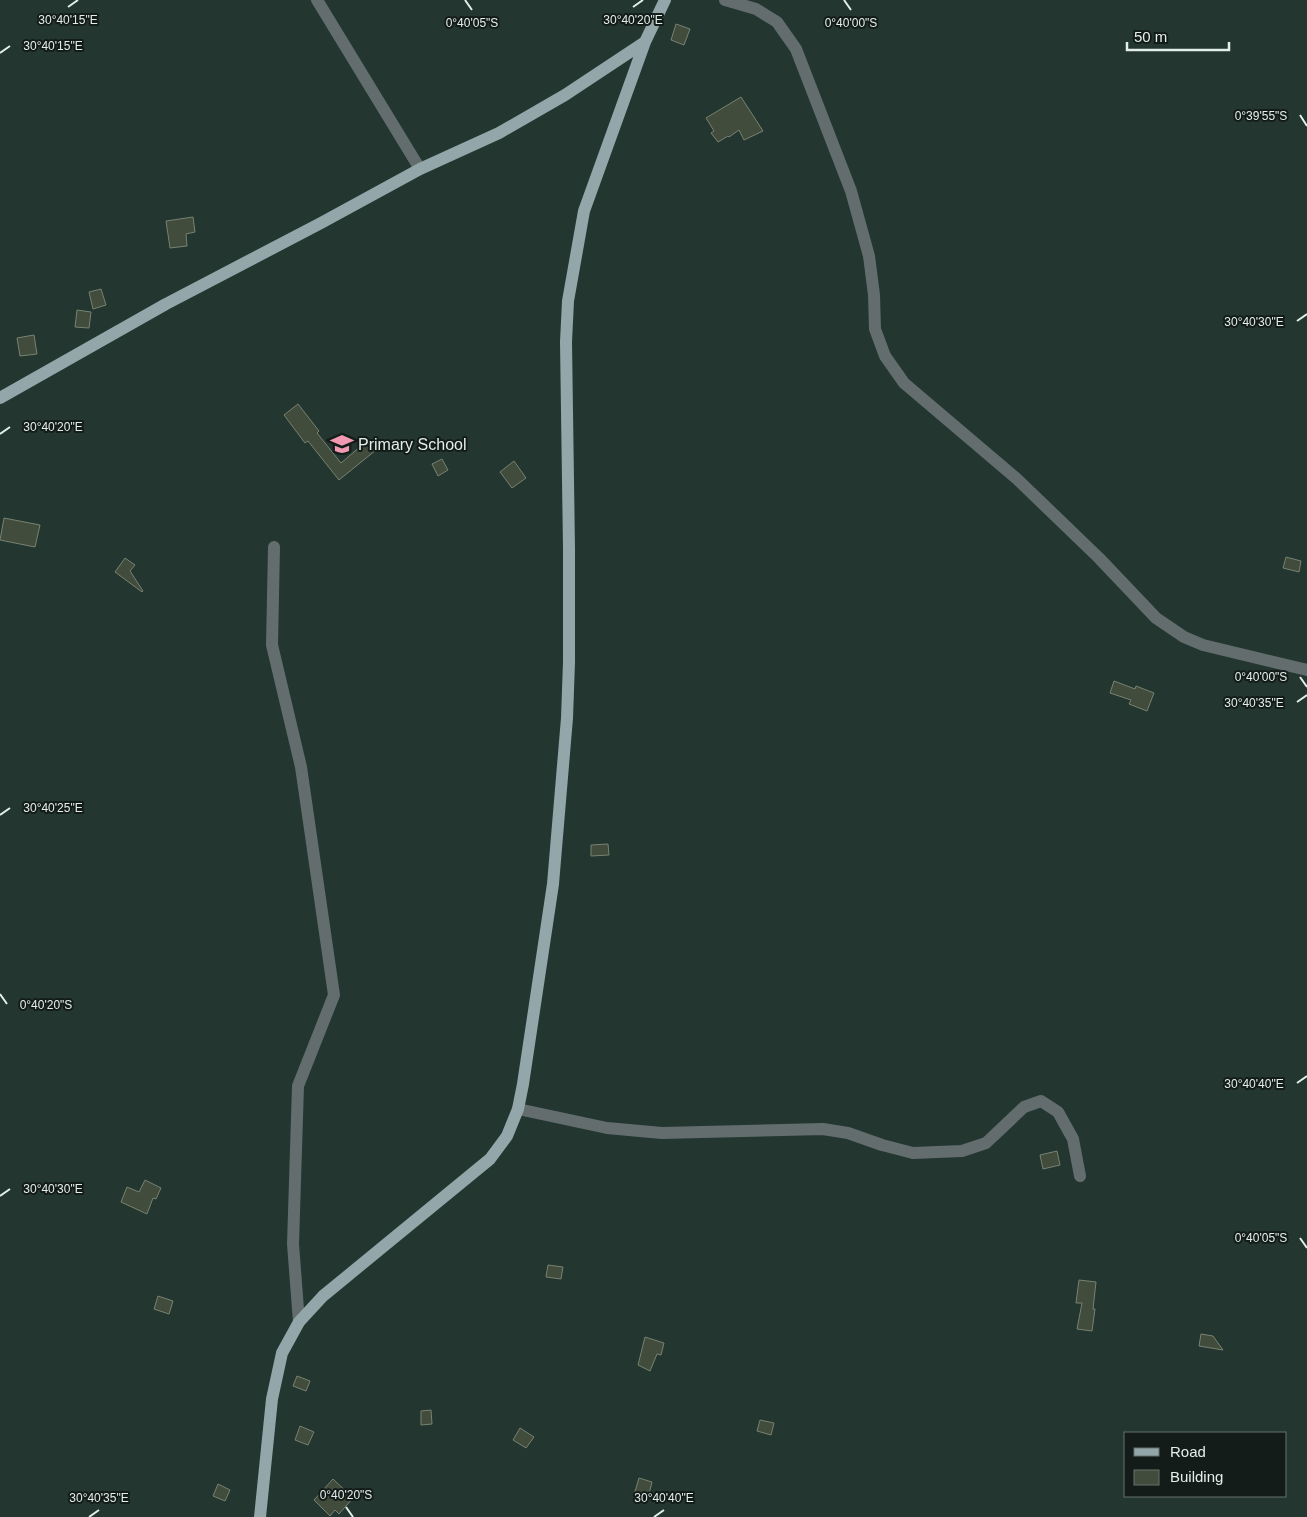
<svg xmlns="http://www.w3.org/2000/svg" width="1307" height="1517" viewBox="0 0 1307 1517" font-family="Helvetica,sans-serif">
<style>
.building{fill:#414c3d;stroke:#778272}
.lines{fill:none;stroke-linecap:round;stroke-linejoin:round}
.minor{stroke:#636d6e;stroke-width:12}
.major{stroke:#93a7aa;stroke-width:12}
.ticks{fill:none;stroke:#e3eeea;stroke-width:2}
.labels{text-anchor:middle;dominant-baseline:central;stroke-width:4;stroke-linejoin:round;paint-order:stroke}
.poi-label{font-size:16px;fill:#e3eeea;stroke:#131c19;text-anchor:start}
.ticks-label{font-size:12px;text-anchor:middle;fill:#e3eeea;stroke:#131c19;stroke-width:4;stroke-linejoin:round;paint-order:stroke}
</style>
<rect width="100%" height="100%" fill="#233630"/>
<path class="building" d="M676 24 690 29 684 45 671 40Z
M741 97 763 131 744 140 739 130 729 137 728 136 718 142 711 133 714 131 706 118Z
M193 217 195 232 186 234 187 246 170 248 166 221Z
M101 289 106 305 93 309 89 292Z
M77 310 91 312 89 328 75 327Z
M34 335 37 354 20 356 17 338Z
M298 404 319 431 317 433 341 463 368 440 376 450 339 480 308 441 305 443 284 415Z
M442 459 448 470 438 476 432 464Z
M514 461 526 478 512 488 500 472Z
M4 518 40 525 35 547 0 540Z
M1286 557 1301 561 1299 572 1283 568Z
M125 558 135 565 130 571 143 591 142 592 115 572Z
M1114 681 1135 689 1136 686 1154 693 1147 711 1129 704 1131 700 1110 693Z
M608 844 609 855 591 856V845Z
M1057 1151 1060 1165 1043 1169 1040 1155Z
M145 1180 161 1188 156 1199 153 1198 147 1214 121 1202 127 1187 139 1192Z
M548 1265 563 1267 561 1279 546 1277Z
M1079 1280 1096 1282 1093 1309H1095L1092 1331 1077 1329 1082 1303H1076Z
M158 1296 173 1301 169 1314 154 1309Z
M1201 1334 1213 1336 1223 1350 1199 1346Z
M645 1337 664 1343 661 1355 657 1354 650 1371 638 1365Z
M297 1376 310 1381 306 1391 293 1386Z
M431 1410 432 1424 421 1425V1411Z
M760 1420 774 1423 771 1435 757 1431Z
M300 1426 314 1432 308 1445 295 1440Z
M520 1428 534 1437 526 1448 513 1440Z
M639 1478 652 1482 648 1498 634 1495Z
M333 1479 353 1498 339 1514 335 1510 330 1516 314 1500Z
M218 1484 230 1490 225 1501 213 1496Z"/>
<g class="lines">
<path class="minor" d="M317 0 420 169
M725 0 756 9 777 22 796 49 851 191 869 256 874 295 875 329 885 356 904 383 1017 479 1099 558 1156 618 1184 637 1203 645 1307 670
M274 547 272 645 301 767 334 995 298 1086 293 1244 299 1322
M518 1109 607 1128 662 1133 823 1129 848 1133 882 1145 913 1153 962 1151 986 1143 1024 1107 1041 1101 1058 1112 1073 1139 1080 1176"/>
<path class="major" d="M0 398 166 304 321 223 420 169 499 133 565 95 645 42
M260 1517 272 1399 282 1353 299 1322 323 1296 490 1159 507 1136 518 1109 523 1084 553 884 567 718 569 662V549L566 342 568 301 584 211 645 42 665 0"/>
</g>
<path class="ticks" d="M465 0 472 10M844 0 851 10M68 7 78 0M633 7 643 0M0 53 10 46M1300 115 1307 126M1297 321 1307 314M0 434 10 427M1300 677 1307 687M1297 702 1307 695M0 815 10 808M0 994 7 1004M1297 1083 1307 1076M0 1196 10 1189M1300 1238 1307 1248M346 1507 353 1517M89 1517 99 1510M654 1517 664 1510"/>
<defs>
<symbol id="school-bare" viewBox="-9 -9 18 18"><path d="M0-5L7-2L0 1L-7-2ZM-4 1L0 2.5L4 1V4Q0 6-4 4Z" fill="#f19ab2" stroke="#131c19" stroke-width="2.5" paint-order="stroke"/></symbol>
</defs>
<g fill-rule="evenodd">
<use href="#school-bare" x="326" y="428" width="32" height="32"/>
</g>
<g class="labels">
<g class="poi-label">
<text x="358" y="444">Primary School</text>
</g>
</g>
<g class="ticks-label">
<text x="68" y="24">30°40'15"E</text>
<text x="633" y="24">30°40'20"E</text>
<text x="472" y="27">0°40'05"S</text>
<text x="851" y="27">0°40'00"S</text>
<text x="53" y="50">30°40'15"E</text>
<text x="1261" y="120">0°39'55"S</text>
<text x="1254" y="326">30°40'30"E</text>
<text x="53" y="431">30°40'20"E</text>
<text x="1261" y="681">0°40'00"S</text>
<text x="1254" y="707">30°40'35"E</text>
<text x="53" y="812">30°40'25"E</text>
<text x="46" y="1009">0°40'20"S</text>
<text x="1254" y="1088">30°40'40"E</text>
<text x="53" y="1193">30°40'30"E</text>
<text x="1261" y="1242">0°40'05"S</text>
<text x="346" y="1499">0°40'20"S</text>
<text x="99" y="1502">30°40'35"E</text>
<text x="664" y="1502">30°40'40"E</text>
</g>
<rect x="1124" y="1432" width="162" height="65" fill="#131c19" stroke="#66706d"/>
<rect x="1134" y="1448" width="25" height="8" fill="#93a7aa" stroke="#66706d"/>
<text x="1170" y="1457" font-size="15" fill="#e3eeea">Road</text>
<rect x="1134" y="1470" width="25" height="15" fill="#414c3d" stroke="#66706d"/>
<text x="1170" y="1482" font-size="15" fill="#e3eeea">Building</text>
<path d="M1127 42v8h102v-8" fill="none" stroke="#e3eeea" stroke-width="2.5"/>
<text x="1134" y="42" font-size="15" fill="#e3eeea" stroke="#131c19" stroke-width="4" paint-order="stroke">50 m</text>
</svg>
